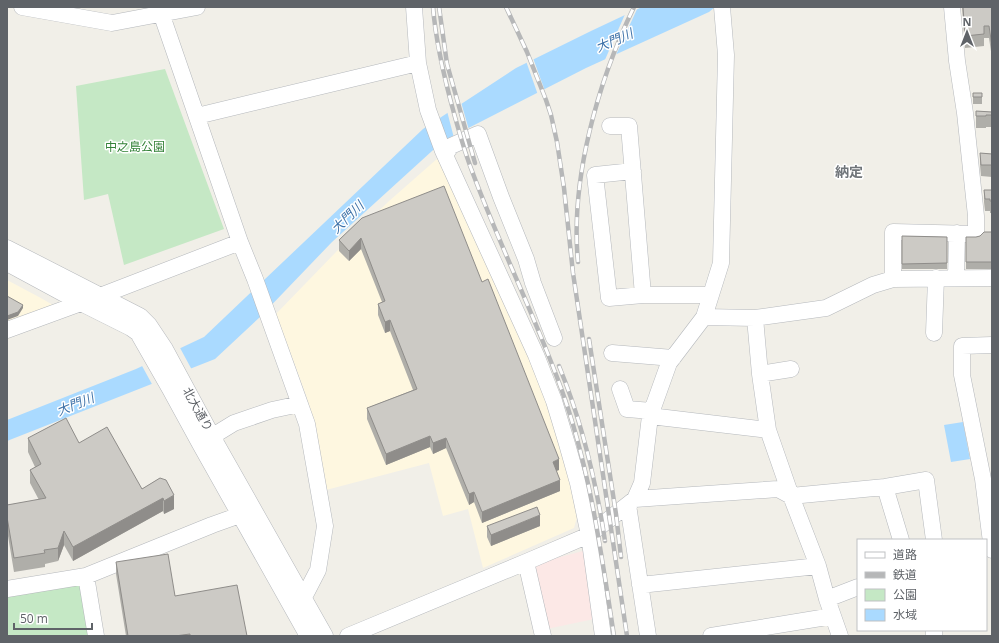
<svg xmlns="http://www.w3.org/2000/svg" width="999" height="643" viewBox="0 0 999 643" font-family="'Open Sans','Noto Sans JP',sans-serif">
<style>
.commercial{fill:#fef7e0}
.medical{fill:#fce8e6}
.green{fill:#c5e8c5}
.water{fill:#aadaff}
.pier{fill:#f1efe8}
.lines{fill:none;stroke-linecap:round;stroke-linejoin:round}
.minor-casing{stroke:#b5b8bc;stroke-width:17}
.minor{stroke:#fff;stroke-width:16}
.rail-casing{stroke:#b6b7b8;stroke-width:4.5}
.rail{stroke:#fff;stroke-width:3;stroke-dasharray:9;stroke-linecap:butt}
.wall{fill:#afaea9}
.shaded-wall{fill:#8f8d8a}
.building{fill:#cccac5;stroke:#8f8d8a}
.labels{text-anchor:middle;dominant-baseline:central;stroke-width:3;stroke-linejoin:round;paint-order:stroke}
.park-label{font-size:12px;fill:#348238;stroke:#fff}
.street-label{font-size:12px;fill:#5f6368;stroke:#fff}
.water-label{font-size:13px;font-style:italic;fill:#4174aa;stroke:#fff}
.quarter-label{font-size:14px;font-weight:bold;fill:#70757a;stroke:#fff}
</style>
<rect width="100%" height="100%" fill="#f1efe8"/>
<path class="commercial" d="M438 158 498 285 547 400 565 463 577 517 574 528 483 568 468 509 443 516 429 463 326 490 315 426 306 395 285 338 283 339 274 316 337 251 388 202Z
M7 280 39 297 53 305 7 322Z"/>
<path class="medical" d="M583 551 594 619 542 630 530 565Z"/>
<path class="green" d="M165 69 224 229 124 265 108 194 84 200 76 86Z
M79 584 83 587 92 636H7V595Z"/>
<path class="water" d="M642 7H715L709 12 586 68 443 141 332 242 260 317 215 359 7 441V420L136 369 204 337 423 129 516 68 591 31Z
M963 422 970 459 951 462 944 425Z"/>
<path class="pier" d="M637 7H638L615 57 604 62 626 12Z
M533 58 545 91 538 95 526 61Z
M461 102 469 130 454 138 447 111Z
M179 346 192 370 153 386 141 364Z"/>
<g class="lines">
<defs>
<path id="minor" d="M22 7 112 23 197 7
M159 7 240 242 255 279 307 424 325 526 318 570 303 599 291 605
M414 7 418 63 428 110 443 151 536 355 554 401 567 444 578 483 589 535 603 636
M197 116 418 63
M610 126H629L643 295H710
M445 155 451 146 478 134 501 197 526 259 533 283 554 338
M633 171 595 175 609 298 643 295
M7 248 140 316 149 325 165 349 212 436 325 636
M7 263 81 303 131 328 138 333 170 389 200 444 308 636
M956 278 957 233
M893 279V232L976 234V216L965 113 957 61 952 7
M704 317 755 318 826 308 873 285 893 279 992 278
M755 318 760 374 768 430 791 496 818 566 827 599 840 636
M7 330 100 296 240 242
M934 333 936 278
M612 353 673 358
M760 374 791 369
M620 389 627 409 652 411
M650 416 768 430
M203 442 234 423 272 410 300 404
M885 487 901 540
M635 499 778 489 791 496 885 487 926 480 934 540
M628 505 648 636
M992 550 983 479 962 375V346L992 345
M526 562 543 636
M86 576 96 636
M640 585 818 566
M7 589 86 576 212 525 240 515
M827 599 858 587
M934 630V636
M348 636 526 562 589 535 635 499 642 483 650 416 669 363 704 317 721 263 726 55 722 7
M711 636 833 616"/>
</defs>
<use href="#minor" class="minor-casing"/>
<use href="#minor" class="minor"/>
<defs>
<path id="rail" d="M433 7C436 45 445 81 455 117 460 135 465 153 472 171 499 244 534 314 561 388 590 468 601 552 614 636
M439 7 447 64 475 163
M506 7 527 52 546 100 551 115 557 142 564 188 573 273 627 636
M578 262C570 180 598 81 634 7
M589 339 616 514 621 557
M559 366C582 422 596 481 605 541"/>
</defs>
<use href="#rail" class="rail-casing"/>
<use href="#rail" class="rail"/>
</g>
<path class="wall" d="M962 7H992V58L989 38H984V46L965 48Z
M973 93H982V104H973Z
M976 111 992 112V127H986V128H976Z
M980 153 992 154V179V177L981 176 980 165Z
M984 190H992V213H990V211H985L984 202Z
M362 218 482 282 559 470 556 471 560 491 482 523 474 502 469 505 446 448 433 454 430 447 386 465 367 419V408L413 390 390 331 385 333 378 315V304L382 302 361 249 349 261 339 251V240Z
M992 232V269H966V237H976Z
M902 236 947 237V269H902Z
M28 438 79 443 142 489 160 478 174 509 164 514 163 511 73 561 64 545 58 561 45 564V567L14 572 7 530V505L39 500 30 483V470L35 467 28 452Z
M487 526H540L491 546 487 537Z
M116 562 175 596 247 636H126L116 574Z"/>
<path class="shaded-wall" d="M361 238V249L349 261V251Z
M23 305V308L18 316 7 320V316Z
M390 320V331L385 333V322Z
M430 436V447L386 465V454Z
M446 438V448L433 454V443Z
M559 459V470L553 472V462Z
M560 480V491L482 523V512Z
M474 492V502L469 505V494Z
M174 495V509L164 514V501Z
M163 498V511L73 561V547Z
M540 515V526L491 546V535Z
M64 531V545L58 561V548Z"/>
<path class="building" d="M963 7H992V46L989 26H984V34L965 36Z
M973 93H982V97H973Z
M976 111 992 112V115H986V116H976Z
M980 153 992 154V167V165H981Z
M444 186 482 282 488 279 559 459 553 462 560 480 482 512 474 492 469 494 446 438 433 443 430 436 386 454 367 408 417 389 390 320 385 322 378 304 385 301 361 238 349 251 339 240 362 218Z
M984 190H992V201H990V199H985Z
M984 232H992V262H966V237H976L980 236Z
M902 236 947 237V263L902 264Z
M7 296 23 305 18 312 7 316Z
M66 418 79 443 107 427 142 489 160 478 166 480 174 495 164 501 163 498 73 547 64 531 58 548 44 550 45 553 14 558 7 517V505L46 498 30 470 41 464 28 438Z
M537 507 540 515 491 535 487 526Z
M168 554 175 596 237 585 247 636H190V634L175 636H128L116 562Z"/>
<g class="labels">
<g class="park-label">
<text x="135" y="146">中之島公園</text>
</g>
<g class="street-label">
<text transform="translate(198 409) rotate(61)">北大通り</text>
</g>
<g class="water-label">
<text transform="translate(614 40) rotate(-23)">大門川</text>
<text transform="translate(347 217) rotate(-44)">大門川</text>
<text transform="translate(75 404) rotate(-22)">大門川</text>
</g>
<g class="quarter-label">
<text x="849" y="171">納定</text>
</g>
</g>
<rect width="999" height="643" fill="none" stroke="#5f6368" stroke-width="16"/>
<rect x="857" y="539" width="130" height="92" fill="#ffffff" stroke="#bfc1c3"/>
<rect x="865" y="552" width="20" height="6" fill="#ffffff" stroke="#bfc1c3"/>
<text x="893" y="559" font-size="12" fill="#5f6368">道路</text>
<rect x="865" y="572" width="20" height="6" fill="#b6b7b8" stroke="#bfc1c3"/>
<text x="893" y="579" font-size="12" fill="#5f6368">鉄道</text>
<rect x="865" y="589" width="20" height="12" fill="#c5e8c5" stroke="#bfc1c3"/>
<text x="893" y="599" font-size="12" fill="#5f6368">公園</text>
<rect x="865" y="609" width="20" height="12" fill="#aadaff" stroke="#bfc1c3"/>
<text x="893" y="619" font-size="12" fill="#5f6368">水域</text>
<g transform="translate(967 32)" stroke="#ffffff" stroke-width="3" paint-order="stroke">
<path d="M0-3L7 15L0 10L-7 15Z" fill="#5f6368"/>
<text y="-6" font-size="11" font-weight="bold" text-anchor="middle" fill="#5f6368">N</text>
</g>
<path d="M14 623v6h78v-6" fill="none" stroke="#5f6368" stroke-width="2"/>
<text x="20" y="623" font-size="12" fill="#5f6368" stroke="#ffffff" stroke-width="3" paint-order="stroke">50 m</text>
</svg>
